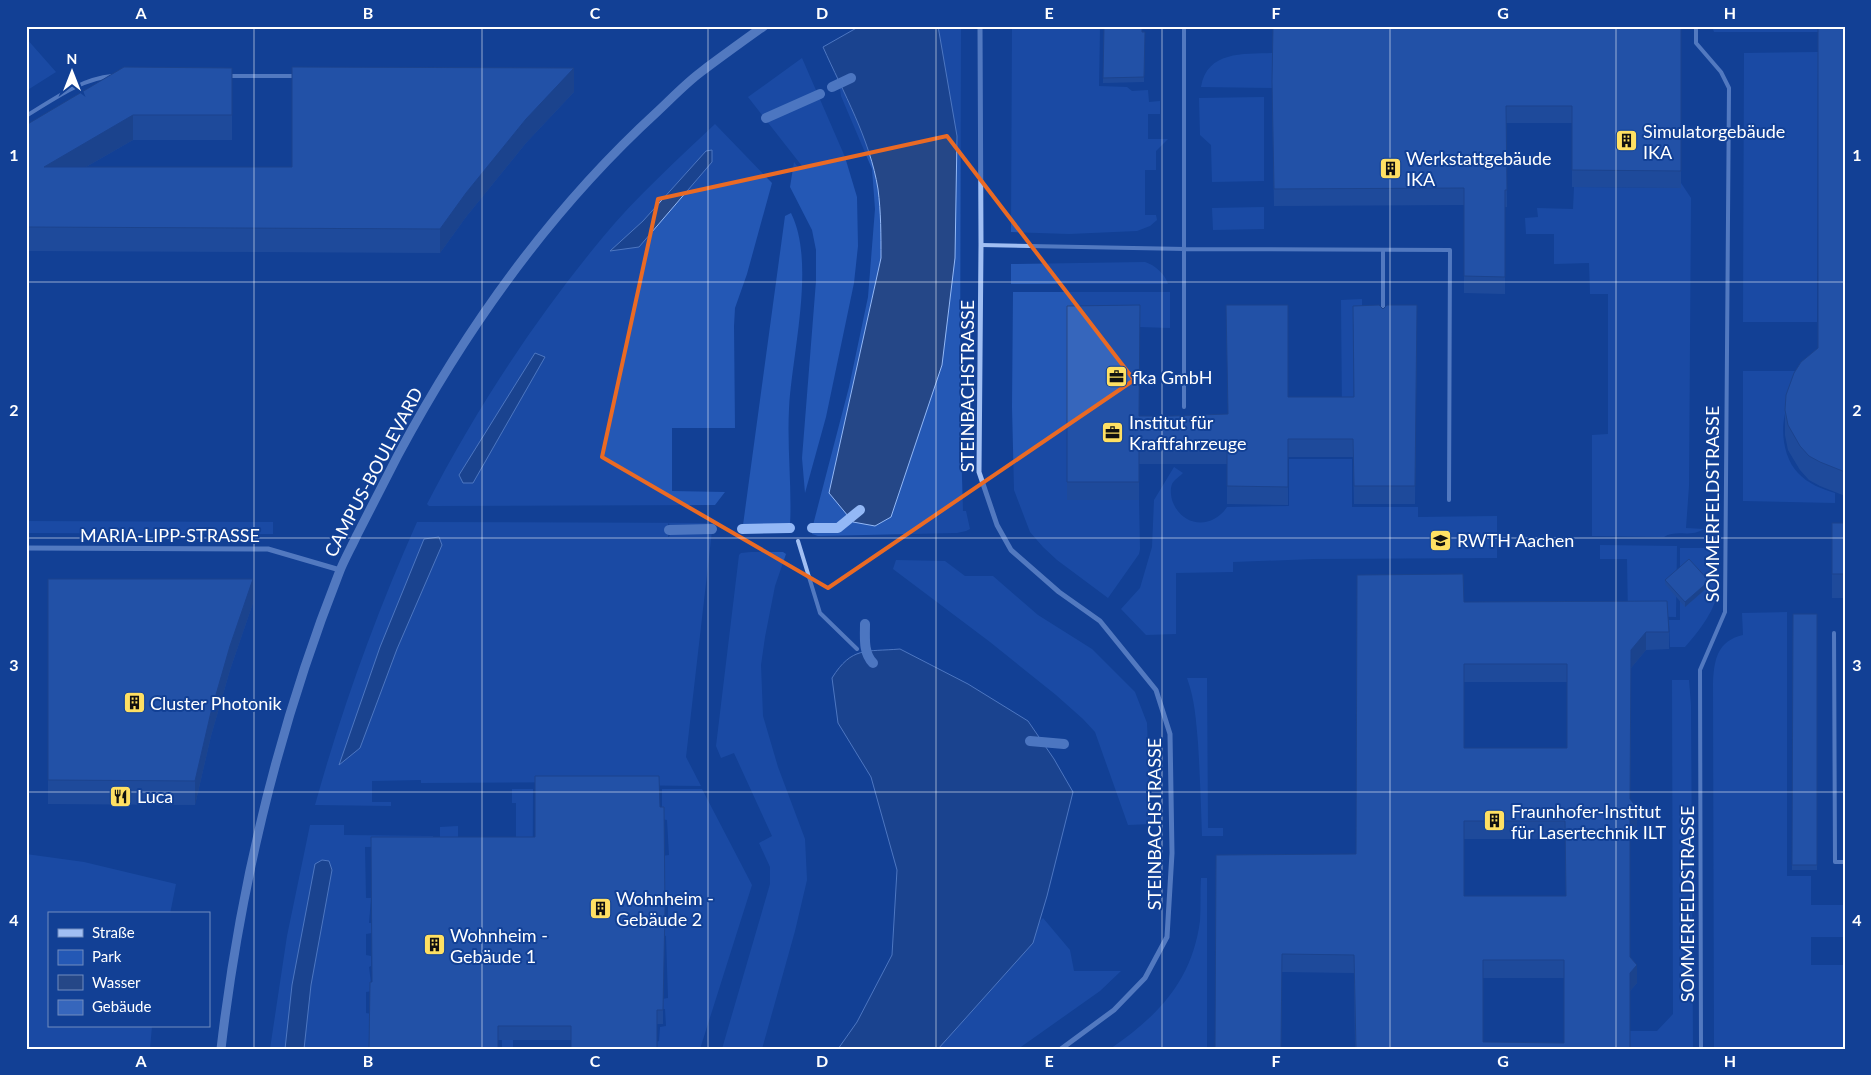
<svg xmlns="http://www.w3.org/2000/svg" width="1871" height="1075" viewBox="0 0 1871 1075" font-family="Lato,sans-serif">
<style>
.green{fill:#2458b5}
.water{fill:#254787;stroke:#93b8f6}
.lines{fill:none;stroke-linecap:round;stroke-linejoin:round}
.stream{stroke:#93b8f6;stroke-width:10}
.service{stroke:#a1bff3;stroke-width:4}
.minor{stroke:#a1bff3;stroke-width:5}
.tertiary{stroke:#a1bff3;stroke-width:9}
.wall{fill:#2e58a2;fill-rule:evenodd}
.shaded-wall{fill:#264784}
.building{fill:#3666bc;stroke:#264784;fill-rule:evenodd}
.marked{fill:none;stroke:#ea6a24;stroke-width:4;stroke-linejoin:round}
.grid{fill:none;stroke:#fff;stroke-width:1;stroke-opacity:0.55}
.labels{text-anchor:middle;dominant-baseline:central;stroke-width:4;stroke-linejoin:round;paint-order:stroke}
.poi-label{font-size:18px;fill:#fff;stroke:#124095;text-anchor:start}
.street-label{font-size:18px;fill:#fff;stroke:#124095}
.neatline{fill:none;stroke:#fff;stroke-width:2}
.grid-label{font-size:16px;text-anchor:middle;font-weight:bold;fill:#fff}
</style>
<rect width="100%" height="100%" fill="#124095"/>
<path class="green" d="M881 26H961L960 409 963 511H966L970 529 966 531 957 533 818 536 812 534V531L839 530 849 519 845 516 836 525H813L849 387 868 297 875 209 872 169 841 96 836 57Z
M1012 26H1100L1099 86 1127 87 1132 91 1148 90 1149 102 1160 101V114H1148V139H1168L1156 151V170H1145V215H1156L1157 220 1150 226 1137 231 1069 234 1011 232Z
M1712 26H1818V32H1714Z
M26 38 56 72 26 91Z
M1818 52 1817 322H1743L1744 53Z
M1272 53 1273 88 1201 87C1207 51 1243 54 1272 53Z
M802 58 845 157 857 197 858 246 854 283 826 417 805 493 802 458 816 281V250L812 230 790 187 794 162 800 170 802 166 748 97Z
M1264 97V181L1212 182 1211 145 1200 135 1199 98Z
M715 124 772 183 747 274 735 308 734 326 735 428H672V491L725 492 715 505 429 506 427 504C476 409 535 319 603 237 637 196 677 160 715 124Z
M1681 183 1691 198 1689 486 1686 528 1704 529C1690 538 1676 529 1664 537L1592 536V435L1608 434V294H1590L1589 263 1554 264V234H1526L1525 218 1538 217 1537 208 1573 209 1574 187 1681 188Z
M1264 207V229L1213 230 1212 208Z
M791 213C816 263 792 353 789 409 787 448 792 487 790 526L743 525 785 216Z
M1145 262C1155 265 1165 274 1168 284H1011V264Z
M1013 292H1170V328L1140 327V324H1067L1139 500 1140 549 1139 554 1108 598 1057 560 1043 547 1030 532 1014 490 1012 407Z
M1362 299V323L1353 324 1354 415H1342L1341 300Z
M1743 371H1816C1808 380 1796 390 1790 400 1779 421 1781 455 1798 473 1808 484 1822 489 1835 493V503L1743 501Z
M1289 459H1352V507H1418V517L1497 516V558L1314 559 1233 562V572L1176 573V634L1146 635 1121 609 1140 588 1152 547 1154 500 1174 467 1183 473C1180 476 1174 480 1172 484 1170 489 1171 496 1172 500 1181 527 1212 530 1227 507L1289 506Z
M26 521 273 522V534L26 533Z
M417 522 712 523V526L670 527 669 523 668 524V537L670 536V531H712L686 757 701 786 611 785V782L421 783V780L372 781V802H391V806L315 805C342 708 376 614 417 522Z
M1600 545 1677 546 1676 617 1628 616 1627 559H1600Z
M1680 548H1717C1717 561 1719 574 1718 587 1717 609 1699 631 1685 647H1670L1669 620H1680Z
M751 552H783L786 554 775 586 765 637 761 665 763 716 778 767 805 839 807 880 795 931 762 1049H722L770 884V867L759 843 772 836 734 753 721 758 716 746 739 555 741 553Z
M896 560 945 561 965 576H993L1038 615 1092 649 1135 692 1147 723 1151 824 1128 825 1095 732 1083 719 1056 695 990 642 893 569Z
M1787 612V876H1811V905H1845V937H1811V965H1845V1049H1714L1713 684C1714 660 1717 641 1743 635L1742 613Z
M1187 678H1207L1208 828H1223V836H1202C1201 805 1200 774 1198 743 1196 721 1195 700 1187 678Z
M1672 680H1689L1691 705 1693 1049H1630V1031H1657L1673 1014Z
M512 789H533L532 992 513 1039V1049H502L501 847 440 844V827L458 826V840L516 841V803H512Z
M662 789H702L752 885 700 1049H656V1042L659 1041 660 1027 666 1026 665 1009H663L662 999 668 998 666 936 663 935 662 926 668 925V891H663L662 856 669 855 667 820 662 819Z
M310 825H344V835L433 836V844L423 846 365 847 366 898H371L369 923H371L372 933 366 934V955L371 956V966L369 967 372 991 366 992V1013L371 1014 370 1049H270L287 936Z
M26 854 84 862 176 884 170 914H49V1026H152L150 1049H27Z
M1201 878H1207V1049H1110C1158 1016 1192 981 1200 921 1201 907 1200 892 1201 878Z
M1043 918 1070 950 1074 971H1121L1100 991 1018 1049H926Z"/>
<path class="water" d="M860 26H938L957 136 955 258 942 365 891 517 875 526 853 522 829 493 881 258C881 235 881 212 878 189 870 139 843 92 823 47Z
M712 150V162L639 247 610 251 643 221 706 151Z
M535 353 545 357 473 483H463L459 475Z
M439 537 442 545 397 649 360 748 339 765 380 647 424 539Z
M900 649 968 684 1028 721 1054 759 1073 792 1047 896 1033 943 938 1049H838L857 1022 892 955 897 870 871 777 838 723 832 678C852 646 866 652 900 649Z
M322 860 329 861 332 870 311 985 304 1049H285L292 985 315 864Z"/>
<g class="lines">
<path class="stream" d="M832 87 851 78
M766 118 820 94
M812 528H838L860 510
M742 529 790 528
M669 530 712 529
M865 624C865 637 863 653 873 663
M1030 741 1064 744"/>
<path class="service" d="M1696 26V43L1721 72 1729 88 1725 612 1700 670 1701 1049
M229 76H297
M26 116C53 100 80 79 112 76
M981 245 1185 249 1450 250 1449 500
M1383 250V313
M1184 407V26
M798 541 820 613 857 649
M1834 633 1835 862H1845"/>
<path class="minor" d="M980 26 981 245 979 472 997 525 1011 550 1059 592 1100 621 1156 690 1170 734 1172 853 1167 937 1145 978 1114 1010 1061 1049
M26 548 268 549 340 570"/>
<path class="tertiary" d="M221 1049C240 886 279 725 339 573 344 560 351 548 357 535 371 508 384 482 398 455 466 328 551 209 657 112 671 99 685 84 701 72 722 56 743 41 764 26"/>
</g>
<path class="wall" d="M1104 26 1145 32 1144 82 1103 83Z
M1681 26V188L1572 187V123H1506L1507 207H1505V294L1464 293V205L1274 206 1272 98Z
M1845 26V496L1820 486 1809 480 1800 470 1788 450 1785 435V410L1818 348Z
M232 68V140H133L86 167H292L574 92 526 143 466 217 440 253 26 251V125Z
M1417 305 1415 504H1354L1353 457H1288V505L1227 504V464H1139V500H1067V306L1139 416H1172L1228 414 1288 397H1354L1383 309Z
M1832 523H1845V598H1832Z
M48 579 253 603 230 670 211 736 195 805 48 804Z
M1665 580 1709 586 1685 607 1665 584Z
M1464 602 1669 632V649L1646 650 1631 668 1630 799 1637 826 1630 835V957L1637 983 1630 991V1049H1355L1354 973 1282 972 1216 855 1356 854ZM1464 682H1567V748H1464ZM1464 839H1565L1566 896H1464ZM1483 978H1564V1043L1483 1042Z
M1793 614H1817V870H1792Z
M660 807H664L663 1024H657L571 1040H498L372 982 535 837Z"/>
<path class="shaded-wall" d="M574 68V92L526 143 466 217 440 253V229L466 193 526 119Z
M133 115V140L44 191V167Z
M253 579V603L230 670 211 736 195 805V781L211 712 230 646Z
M1709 581V586L1685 607V602Z
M1646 632V650L1631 668V650Z
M1637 808V826L1630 835V817Z
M1637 965V983L1630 991V973Z"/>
<path class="building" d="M1104 26H1142V32H1145L1144 77 1103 78Z
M1273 26H1681V171L1572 170V106H1506L1507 190H1505V277L1464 276V188L1274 189 1272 81Z
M1818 26H1845V472L1820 462 1809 456 1800 446 1788 425 1785 410 1786 395 1794 373 1801 362 1818 348Z
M124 67 232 68V115H133L44 167H292V67L574 68 526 119 466 193 440 229 26 227V125Z
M1140 305 1139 416H1172L1228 414 1226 305H1288V397H1354L1353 306 1379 305 1383 309 1387 305H1417L1415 486H1354L1353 439H1288V487L1227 486V446H1139V482H1067V306Z
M1832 523H1845V574H1832Z
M1689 559 1709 581 1685 602 1665 580Z
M1463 574 1464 602 1667 601 1669 632H1646L1631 650 1630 799 1637 808 1630 817V957L1637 965 1630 973V1049H1356L1354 955 1282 954 1281 1049H1215L1216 855 1356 854 1357 575ZM1464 664H1567V748H1464ZM1464 821H1565L1566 896H1464ZM1483 960H1564V1043L1483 1042Z
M48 579H253L230 646 211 712 195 781 48 780Z
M1793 614H1817V865H1792Z
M535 776H659L660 807H664L665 909 663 1010H657V1049H571V1026H498V1049H369L370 982H372L371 837H535Z"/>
<path d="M0 0H1871V1075H0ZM947 136 1134 380 828 588 602 457 658 199Z" fill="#124095" fill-opacity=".55" fill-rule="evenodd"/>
<path class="marked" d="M947 136 1134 380 828 588 602 457 658 199Z"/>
<path class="grid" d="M254 26V1049M482 26V1049M708 26V1049M936 26V1049M1162 26V1049M1390 26V1049M1616 26V1049M26 282H1845M26 538H1845M26 792H1845"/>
<defs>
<symbol id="building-square" viewBox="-11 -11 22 22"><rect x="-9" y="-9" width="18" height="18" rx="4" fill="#ffe063" stroke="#124095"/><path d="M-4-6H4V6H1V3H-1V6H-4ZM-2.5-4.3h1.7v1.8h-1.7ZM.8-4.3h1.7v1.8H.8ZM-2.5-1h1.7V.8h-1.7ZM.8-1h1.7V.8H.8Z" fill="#111"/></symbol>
<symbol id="office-square" viewBox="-11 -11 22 22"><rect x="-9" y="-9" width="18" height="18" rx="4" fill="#ffe063" stroke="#124095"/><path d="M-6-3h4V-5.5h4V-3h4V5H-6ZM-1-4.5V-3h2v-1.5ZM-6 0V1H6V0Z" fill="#111"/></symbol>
<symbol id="university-square" viewBox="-11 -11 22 22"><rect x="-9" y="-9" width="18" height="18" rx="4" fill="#ffe063" stroke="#124095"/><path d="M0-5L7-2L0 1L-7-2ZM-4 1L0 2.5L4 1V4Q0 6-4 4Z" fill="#111"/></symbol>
<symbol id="restaurant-square" viewBox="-11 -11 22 22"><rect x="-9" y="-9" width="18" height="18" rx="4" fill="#ffe063" stroke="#124095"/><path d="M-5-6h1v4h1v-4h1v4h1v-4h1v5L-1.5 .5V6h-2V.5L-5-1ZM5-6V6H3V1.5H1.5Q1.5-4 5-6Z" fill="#111"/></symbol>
</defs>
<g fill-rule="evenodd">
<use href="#building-square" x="1614" y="128" width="25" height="25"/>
<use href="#building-square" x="1378" y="156" width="25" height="25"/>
<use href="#office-square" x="1104" y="364" width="25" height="25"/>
<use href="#office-square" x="1100" y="420" width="25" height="25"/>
<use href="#university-square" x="1428" y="528" width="25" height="25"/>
<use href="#building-square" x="122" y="690" width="25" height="25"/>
<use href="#restaurant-square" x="108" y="784" width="25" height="25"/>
<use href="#building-square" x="1482" y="808" width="25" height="25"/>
<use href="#building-square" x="588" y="896" width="25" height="25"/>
<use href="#building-square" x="422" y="932" width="25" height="25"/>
</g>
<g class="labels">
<g class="poi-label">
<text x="1643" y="131">Simulatorgebäude<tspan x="1643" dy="21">IKA</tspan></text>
<text x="1406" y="158">Werkstattgebäude<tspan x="1406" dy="21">IKA</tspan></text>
<text x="1132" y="377">fka GmbH</text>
<text x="1129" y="422">Institut für<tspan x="1129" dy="21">Kraftfahrzeuge</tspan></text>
<text x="1457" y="540">RWTH Aachen</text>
<text x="150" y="703">Cluster Photonik</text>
<text x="137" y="796">Luca</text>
<text x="1511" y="811">Fraunhofer-Institut<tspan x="1511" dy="21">für Lasertechnik ILT</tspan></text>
<text x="616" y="898">Wohnheim -<tspan x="616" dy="21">Gebäude 2</tspan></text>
<text x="450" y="935">Wohnheim -<tspan x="450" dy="21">Gebäude 1</tspan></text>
</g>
<g class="street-label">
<text transform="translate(967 386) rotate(-90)">STEINBACHSTRASSE</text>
<text transform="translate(373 472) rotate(-62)">CAMPUS-BOULEVARD</text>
<text transform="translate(1712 504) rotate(-90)">SOMMERFELDSTRASSE</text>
<text x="170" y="535">MARIA-LIPP-STRASSE</text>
<text transform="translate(1154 824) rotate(-90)">STEINBACHSTRASSE</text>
<text transform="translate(1687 904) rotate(-90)">SOMMERFELDSTRASSE</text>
</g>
</g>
<rect width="1871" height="1075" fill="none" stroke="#124095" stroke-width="55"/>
<rect x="48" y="912" width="162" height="115" fill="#124095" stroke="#718cbf"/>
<rect x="58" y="929" width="25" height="8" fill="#a1bff3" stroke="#718cbf"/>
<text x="92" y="938" font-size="15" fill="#ffffff">Straße</text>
<rect x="58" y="950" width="25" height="15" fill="#2458b5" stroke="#718cbf"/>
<text x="92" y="962" font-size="15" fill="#ffffff">Park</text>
<rect x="58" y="975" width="25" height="15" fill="#254787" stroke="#718cbf"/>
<text x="92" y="988" font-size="15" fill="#ffffff">Wasser</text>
<rect x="58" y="1000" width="25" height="15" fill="#3666bc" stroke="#718cbf"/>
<text x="92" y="1012" font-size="15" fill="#ffffff">Gebäude</text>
<g transform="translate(72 72)" stroke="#124095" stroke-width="4" paint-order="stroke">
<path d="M0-4L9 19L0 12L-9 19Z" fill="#ffffff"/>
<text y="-8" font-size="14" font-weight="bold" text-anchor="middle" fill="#ffffff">N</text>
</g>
<rect x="28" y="28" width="1816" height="1020" class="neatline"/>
<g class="grid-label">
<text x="141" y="19">A</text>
<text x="368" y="19">B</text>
<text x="595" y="19">C</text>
<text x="822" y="19">D</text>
<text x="1049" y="19">E</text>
<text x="1276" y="19">F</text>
<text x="1503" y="19">G</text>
<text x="1730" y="19">H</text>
<text x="14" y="161">1</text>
<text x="1857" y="161">1</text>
<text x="14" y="416">2</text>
<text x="1857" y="416">2</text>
<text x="14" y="671">3</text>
<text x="1857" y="671">3</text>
<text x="14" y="926">4</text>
<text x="1857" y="926">4</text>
<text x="141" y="1067">A</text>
<text x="368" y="1067">B</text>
<text x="595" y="1067">C</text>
<text x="822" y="1067">D</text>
<text x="1049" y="1067">E</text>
<text x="1276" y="1067">F</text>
<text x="1503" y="1067">G</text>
<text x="1730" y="1067">H</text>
</g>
</svg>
